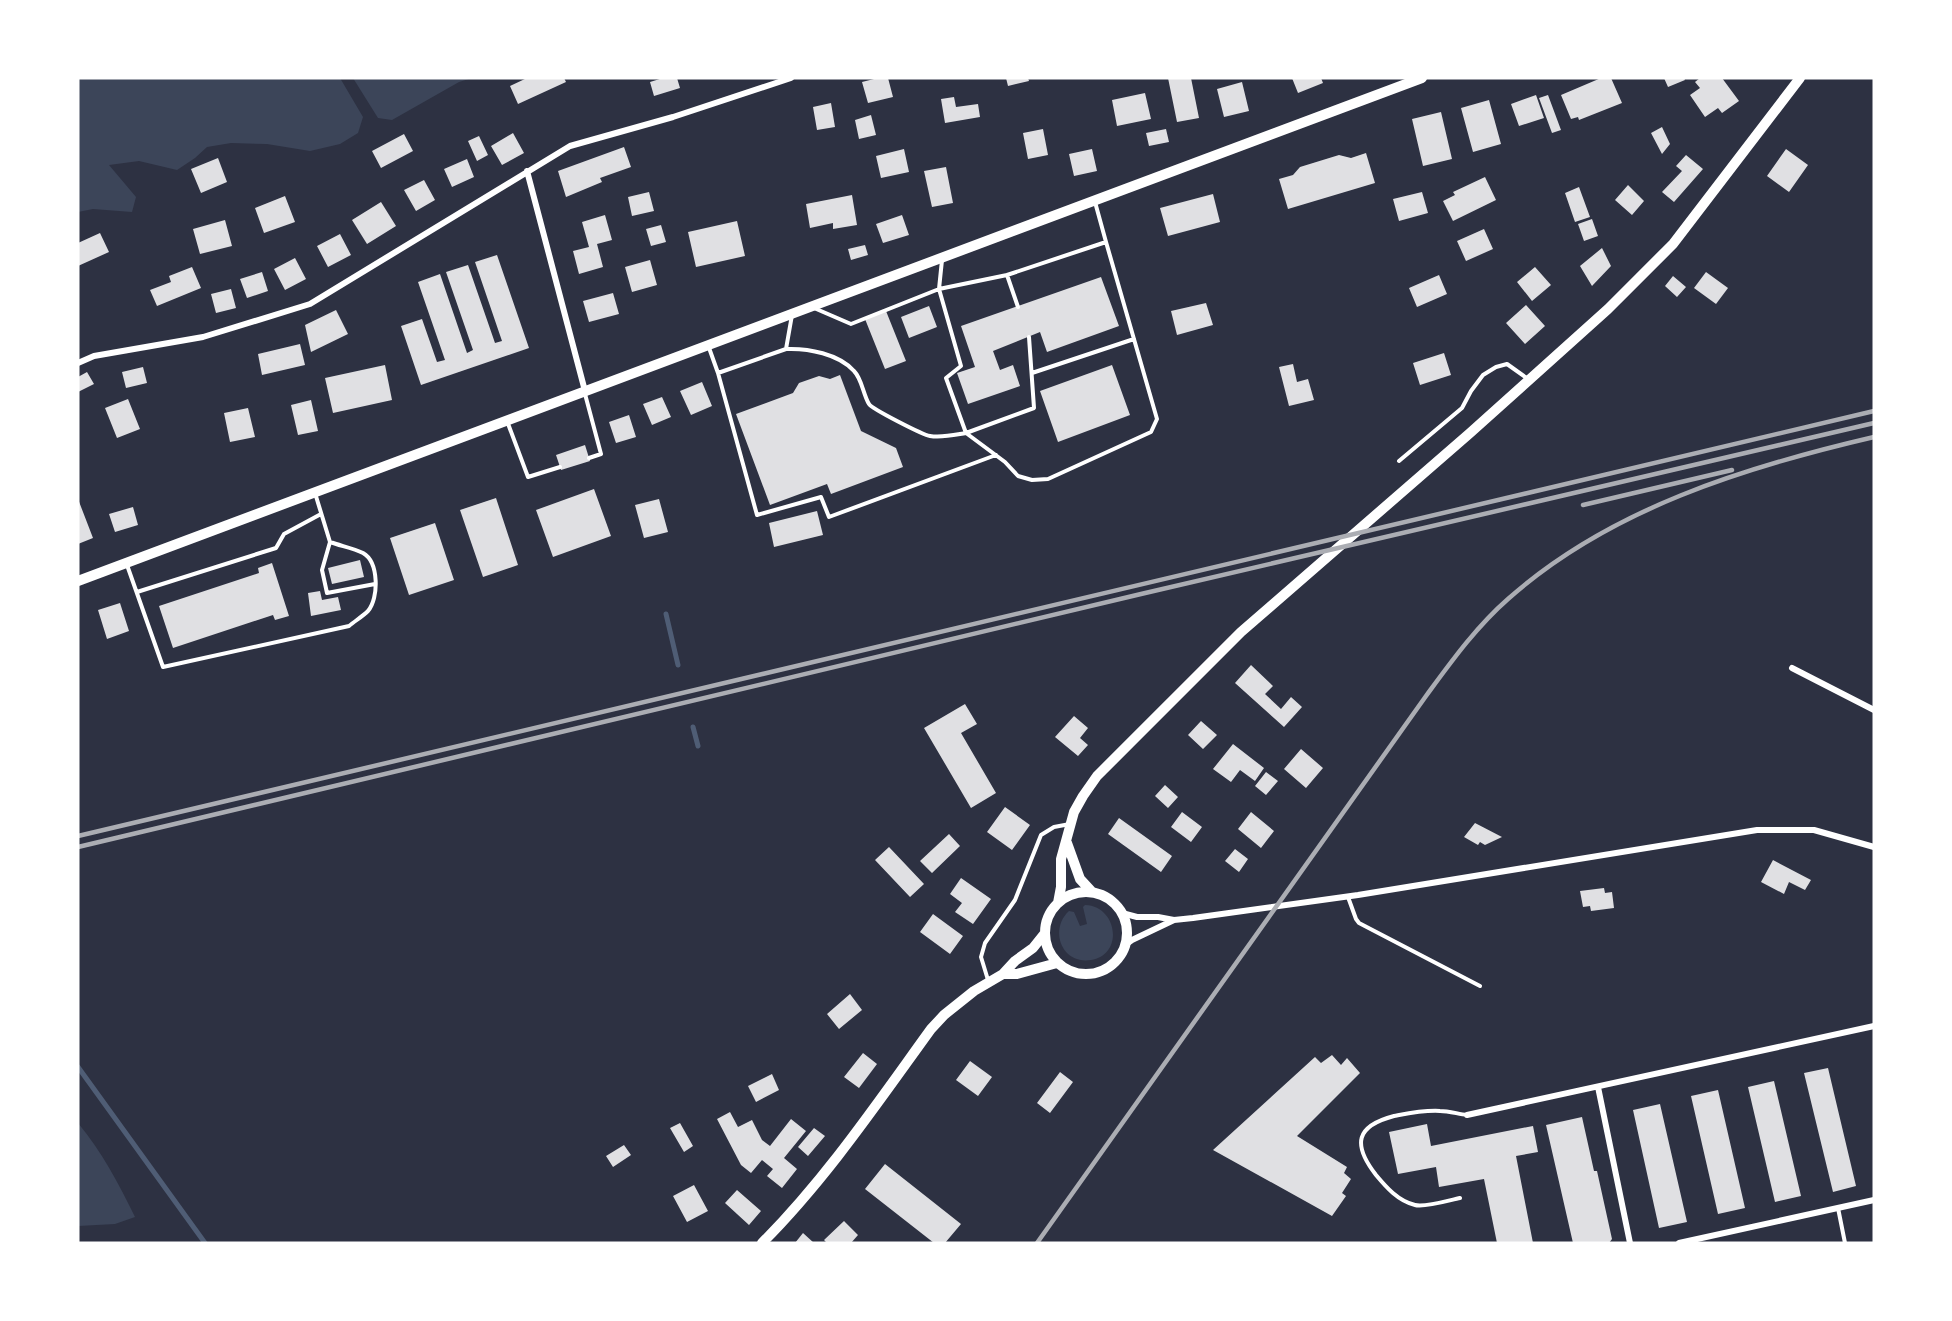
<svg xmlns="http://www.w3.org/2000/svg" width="1952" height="1321" viewBox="0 0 1952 1321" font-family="Montserrat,sans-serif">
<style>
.green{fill:#3c4559}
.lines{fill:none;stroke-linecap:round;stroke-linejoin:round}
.stream{stroke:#4f5d75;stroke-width:5}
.building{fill:#e0e0e3}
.service{stroke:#fff;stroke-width:4}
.minor{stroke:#fff;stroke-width:6}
.secondary{stroke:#fff;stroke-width:10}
.rail{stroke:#abadb3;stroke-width:4.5}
</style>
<rect width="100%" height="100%" fill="#2d3142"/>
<path class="green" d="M78 78H340L363 117 358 133 340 144 310 151 267 144 231 143 207 147 195 158 177 170 139 161 109 165 136 197 132 212 93 209 78 212Z
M353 78H472L459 82 392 120 378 118Z
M1085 905C1118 906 1124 955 1091 960 1061 965 1049 929 1069 911L1074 912 1080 926 1087 924 1083 907Z
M78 1123C102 1152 119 1184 135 1217L115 1224 78 1226Z"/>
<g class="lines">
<path class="stream" d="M666 614 678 665
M693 727 698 746
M78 1067 205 1243"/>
</g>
<path class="building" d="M527 78H564L566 82 518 104 510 86Z
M663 78H677L680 88 654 96 650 82Z
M878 78H888L893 97 868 103 862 82Z
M1006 78H1028L1029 81 1008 86Z
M1168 78H1191L1199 118 1177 122Z
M1292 78H1321L1323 83 1298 93Z
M1601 78H1611L1622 103 1579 120 1578 117 1571 119 1561 95Z
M1664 78H1684L1685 80 1668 87Z
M1700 78H1722L1739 101 1722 113 1718 108 1705 117 1690 95 1700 88 1695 82Z
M1242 82 1249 111 1224 117 1217 89Z
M1145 93 1151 119 1117 126 1112 100Z
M1536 95 1544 118 1519 126 1511 104Z
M1548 95 1561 130 1552 133 1539 98Z
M954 97 956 107 978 104 980 117 945 123 941 99Z
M1489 100 1501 144 1473 152 1461 108Z
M831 103 835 127 817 130 813 107Z
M1441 112 1452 159 1423 166 1412 119Z
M871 115 876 135 859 139 855 120Z
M1662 127 1670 144 1662 154 1651 133Z
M1043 129 1048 155 1028 159 1023 133Z
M1166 129 1169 142 1149 146 1146 133Z
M513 133 524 153 502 165 491 146Z
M404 134 413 151 381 168 372 151Z
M479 136 488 155 477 161 468 141Z
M624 147 631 167 600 178 602 182 566 197 558 171Z
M904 149 909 172 881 178 876 156Z
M1092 149 1097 171 1074 176 1069 154Z
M1786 149 1808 165 1789 192 1767 176Z
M1366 153 1375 183 1288 209 1279 179 1293 175 1300 167 1339 155 1351 158Z
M1686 155 1703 169 1674 202 1662 192 1682 171 1676 166Z
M218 158 227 182 201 193 191 169Z
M467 159 474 177 452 187 444 169Z
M946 167 953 203 932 207 924 171Z
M1485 177 1496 200 1453 221 1443 201 1455 195 1453 192Z
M424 180 435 200 416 211 404 190Z
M1628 185 1644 201 1632 215 1615 200Z
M1579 187 1590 217 1575 222 1565 193Z
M649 192 654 211 632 216 628 197Z
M1422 192 1428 213 1399 221 1393 199Z
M1213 194 1220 222 1168 236 1160 208Z
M852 195 857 225 833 229V223L810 228 806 204Z
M285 196 295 222 264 233 255 208Z
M381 202 396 226 367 244 352 220Z
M605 215 612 240 597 244 603 267 579 274 573 251 589 247 582 222Z
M902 215 909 235 883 243 876 224Z
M1592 219 1598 236 1584 241 1578 224Z
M225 220 232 246 200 254 193 229Z
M737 221 745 256 696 267 688 232Z
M661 225 666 242 651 246 646 229Z
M1484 229 1493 249 1466 261 1457 241Z
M100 233 109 252 78 266V243Z
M340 234 351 255 328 267 317 246Z
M865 245 868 255 851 260 848 249Z
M1602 248 1611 266 1592 286 1580 266Z
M497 255 529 348 421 385 401 326 422 319 437 362 445 360 418 282 440 274 467 353 473 350 446 272 468 265 495 343 502 341 475 262Z
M295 258 306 279 285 290 274 269Z
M650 260 657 285 632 292 625 267Z
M192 267 201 288 157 306 150 290 171 282 169 276Z
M1535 267 1551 285 1532 301 1517 282Z
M262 272 268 291 247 298 240 279Z
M1706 272 1728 288 1716 304 1694 288Z
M1439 275 1447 294 1417 307 1409 288Z
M1673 276 1686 287 1677 297 1665 286Z
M1101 277 1119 326 1047 352 1040 332 993 351 1000 370 1013 365 1020 386 968 404 957 373 975 367 961 326Z
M231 289 236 308 216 313 211 294Z
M613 293 619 314 589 322 583 301Z
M1206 303 1213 325 1177 335 1171 311Z
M1526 305 1545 326 1525 344 1506 323Z
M929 306 937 327 909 338 901 317Z
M336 310 348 334 311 352 305 325Z
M886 311 906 361 885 369 865 319Z
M300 344 305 365 262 375 258 354Z
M1444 353 1451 375 1420 385 1413 363Z
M1293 364 1297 382 1308 379 1314 400 1289 406 1279 367Z
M385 365 392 400 333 413 325 378Z
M1112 365 1130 415 1058 442 1040 391Z
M143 367 147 383 126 388 122 372Z
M87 372 94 384 78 392V377Z
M840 375 861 431 896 448 903 467 831 494 827 484 770 505 736 414 793 393 799 383 819 376 830 379Z
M702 382 712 406 691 415 680 391Z
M662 397 671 417 652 425 643 404Z
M128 399 140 429 117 438 105 408Z
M311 400 318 431 298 435 291 405Z
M248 408 255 437 230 442 224 413Z
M629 415 636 437 616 443 609 422Z
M585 445 590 461 561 470 556 455Z
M594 489 611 536 553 557 536 510Z
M496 498 518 565 483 577 460 510Z
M78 499 93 538 78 544Z
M659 499 668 532 644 538 635 505Z
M133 507 138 525 115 532 109 514Z
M817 511 823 535 774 547 769 523Z
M435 523 454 580 409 595 390 538Z
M360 560 364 577 332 584 328 568Z
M272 563 289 616 275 620 273 615 173 648 159 606 259 573 258 568Z
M320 591 322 600 338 597 341 610 311 616 308 593Z
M120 603 129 631 107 639 98 610Z
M1251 665 1273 686 1265 694 1281 709 1291 697 1302 707 1284 727 1235 683Z
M965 704 977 724 961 733 996 793 971 808 924 728Z
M1074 716 1088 728 1080 738 1088 745 1078 756 1055 737Z
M1201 721 1217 735 1203 749 1188 735Z
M1233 744 1264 768 1255 781 1240 770 1231 782 1213 769Z
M1301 749 1323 768 1306 788 1284 769Z
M1266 772 1278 781 1266 795 1255 786Z
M1165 785 1178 797 1168 808 1155 796Z
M1005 807 1030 825 1012 850 987 832Z
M1182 812 1202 827 1191 842 1171 827Z
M1251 812 1274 831 1261 848 1238 829Z
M1119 818 1172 856 1161 872 1108 834Z
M1475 823 1502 837 1485 845 1480 842 1478 845 1464 837Z
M949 834 960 846 932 873 920 861Z
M889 847 924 884 910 897 875 860Z
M1235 849 1248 859 1239 872 1225 861Z
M1773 860 1811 880 1805 890 1789 882 1784 894 1761 882Z
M961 878 991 899 973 924 955 912 962 903 950 894Z
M1604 888 1605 893 1612 892 1614 908 1591 911 1590 906 1583 907 1580 891Z
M933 914 963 936 950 954 920 932Z
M850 994 862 1010 839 1029 827 1014Z
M863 1053 877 1064 859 1088 844 1077Z
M1332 1055 1341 1065 1347 1058 1360 1073 1297 1136 1347 1167 1344 1173 1351 1179 1342 1193 1346 1196 1332 1216 1213 1150 1315 1057 1321 1063Z
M970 1061 992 1077 978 1096 956 1080Z
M1828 1068 1856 1186 1833 1192 1804 1073Z
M1060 1072 1073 1082 1050 1113 1037 1103Z
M772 1074 779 1090 756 1102 748 1086Z
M1774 1081 1801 1196 1775 1202 1748 1087Z
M1718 1090 1745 1208 1718 1214 1691 1096Z
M1660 1104 1687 1222 1659 1228 1633 1110Z
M730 1112 738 1127 752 1120 762 1140 770 1146 791 1119 806 1131 784 1158 797 1169 782 1188 767 1176 773 1169 762 1160 751 1173 741 1165 717 1119Z
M1582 1117 1594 1171H1597L1612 1239 1609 1243H1573L1546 1125Z
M680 1123 693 1146 684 1152 670 1128Z
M1427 1124 1431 1146 1533 1126 1538 1152 1516 1156 1533 1243H1497L1484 1179 1439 1187 1436 1167 1398 1174 1389 1132Z
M814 1128 825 1136 808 1156 798 1147Z
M624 1145 631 1155 613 1167 606 1156Z
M885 1164 961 1224 945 1243H934L865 1189Z
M694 1185 708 1211 687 1222 673 1196Z
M737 1190 761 1211 749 1225 725 1203Z
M844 1221 858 1235 851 1243H827L824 1240Z
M803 1233 814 1243H795Z"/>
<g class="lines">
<path class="service" d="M1095 202 1106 242
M1018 307 1007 275 939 289 961 366 946 378 966 433 1034 408 1029 337
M814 308 851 324 939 289 942 260
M708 345 718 373 786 349 792 315
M786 349C808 348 839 354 854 371 862 379 863 394 869 404 872 409 923 435 930 436 942 438 954 435 966 433L1005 462 1018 476 1032 480 1048 479 1151 432 1157 419 1106 242 1007 275
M718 373 757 515 821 497 829 517 996 455
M1032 373 1134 339
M585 394 601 454 589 458
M507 421 528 477 560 467
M1399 461 1462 408 1471 391 1483 375 1496 367 1507 364 1528 379
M315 493 330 542 322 570 327 593 375 584
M127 565 163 667 349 626C355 621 363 616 368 611 379 598 379 562 363 553 353 548 341 546 330 542
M137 592 276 548 284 534 321 514
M1348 897 1356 919 1359 923 1480 986
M988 980 981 957 985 943 1015 900 1041 835 1054 827 1070 824
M1460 1198C1450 1200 1424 1208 1415 1205 1398 1201 1386 1187 1376 1175 1352 1144 1356 1126 1394 1116 1410 1113 1424 1110 1440 1111 1449 1111 1458 1114 1467 1115
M1838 1208 1845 1243"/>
<path class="minor" d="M527 171 585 391
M78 363 94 356 203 337 310 304 570 146 673 117 791 78
M1792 668 1874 710
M1122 913 1137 917H1158L1174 920 1193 918 1358 895 1757 830H1814L1874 847
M1125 945 1132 940 1174 920
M1598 1087 1630 1243
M1467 1115 1874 1026
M1679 1243 1874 1200"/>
<path class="secondary" d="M78 581 1422 78
M1067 843 1080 879 1092 892
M1045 933a41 41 0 1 1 82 0a41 41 0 1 1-82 0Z
M1058 903 1061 887V859L1074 812 1083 796 1097 776 1241 632 1470 433 1608 309 1673 244 1800 78
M1003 974H1017L1057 963
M762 1243C826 1179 878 1102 931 1029L944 1015 974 991 1003 974 1015 961 1033 948 1045 933"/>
<path class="rail" d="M1583 505 1732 470
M78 836 1874 411
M78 847 1141 594 1874 423
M1037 1243 1426 696C1451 662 1476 627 1508 599 1609 509 1745 467 1874 437"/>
</g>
<rect width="1952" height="1321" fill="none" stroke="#ffffff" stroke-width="159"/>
</svg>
